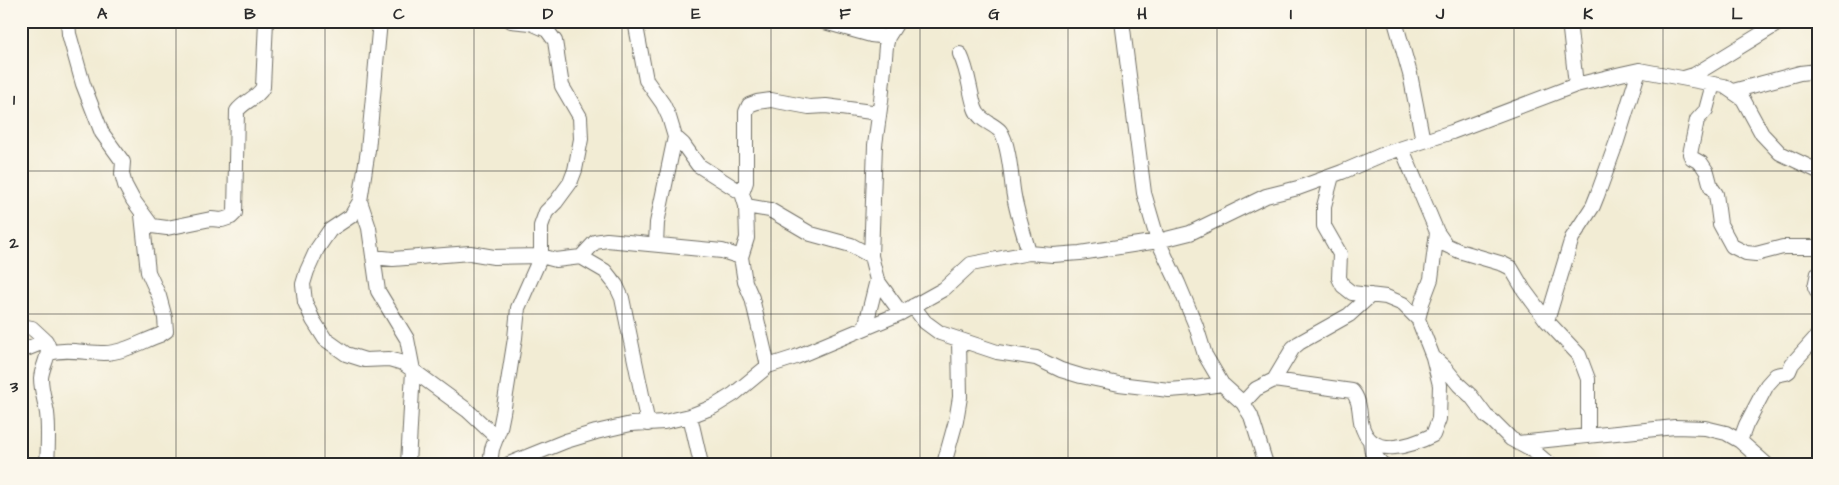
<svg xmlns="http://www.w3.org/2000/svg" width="1839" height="485" viewBox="0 0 1839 485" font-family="'Architects Daughter',sans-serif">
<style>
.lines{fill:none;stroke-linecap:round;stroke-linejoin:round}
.minor-casing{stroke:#716f66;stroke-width:16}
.minor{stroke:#fff;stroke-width:14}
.grid{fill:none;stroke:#2b2b2b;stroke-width:1;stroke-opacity:0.55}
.neatline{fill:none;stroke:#2b2b2b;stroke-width:2}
.grid-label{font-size:16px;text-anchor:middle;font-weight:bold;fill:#2b2b2b}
</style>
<rect width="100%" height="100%" fill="#fbf7ec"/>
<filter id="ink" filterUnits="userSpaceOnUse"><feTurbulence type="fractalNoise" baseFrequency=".02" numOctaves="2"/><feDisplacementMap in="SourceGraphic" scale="10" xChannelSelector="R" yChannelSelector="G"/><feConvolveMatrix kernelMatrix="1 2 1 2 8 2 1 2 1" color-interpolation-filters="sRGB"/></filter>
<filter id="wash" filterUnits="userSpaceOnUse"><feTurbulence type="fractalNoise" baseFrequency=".0096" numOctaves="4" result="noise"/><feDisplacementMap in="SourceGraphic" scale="20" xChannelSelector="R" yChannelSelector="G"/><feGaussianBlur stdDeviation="1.12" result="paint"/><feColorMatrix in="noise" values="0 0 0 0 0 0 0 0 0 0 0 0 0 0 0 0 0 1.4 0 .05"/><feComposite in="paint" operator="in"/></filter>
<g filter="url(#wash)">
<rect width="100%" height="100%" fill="#f2ecd4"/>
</g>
<g filter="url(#ink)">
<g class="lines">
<defs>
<path id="minor" d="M68 21 69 34 83 84 102 133 123 162 122 174 125 185 133 200 152 226 167 228 211 219 222 220 231 217 235 213 237 111C244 101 258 98 263 87L266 21
M380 21 368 150 360 201 369 228 378 291 407 339 413 370 408 464
M635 21 646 80 663 104 669 117 675 137 657 223 656 244
M821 21 871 35 888 37
M898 21 888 37 886 46 881 101 875 145 871 256 877 280 901 313
M1122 21 1144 193 1158 241 1178 283 1196 326 1205 355 1222 384 1243 403 1251 416 1266 464
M1395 21 1410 74 1423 141
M1569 21 1576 85
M960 54C969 73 969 89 975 108 979 121 993 123 1000 131 1009 143 1011 176 1013 190 1016 212 1024 233 1029 253
M1684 78 1694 75 1782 21
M1713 84 1706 110 1697 120 1690 154 1692 158 1701 163 1707 172 1711 187 1716 194 1720 224 1732 246 1746 253 1756 254 1783 247H1818
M1733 91 1800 73 1818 71
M675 137 683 144 698 165 742 193
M1402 149 1437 232 1446 245 1459 251 1503 264 1511 268 1524 290 1547 321 1579 355 1588 379V436
M360 201 351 216 330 230 317 249 307 271 303 284 305 302 313 320 325 339 346 354 365 360 389 359 403 363 467 410 496 437
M746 206 770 210 811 234 851 245 871 256
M373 257 393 259 470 253 494 257 541 256 556 260 581 257 605 271 616 285 622 298 648 424
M581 257 595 242 607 240 722 251 741 257
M1818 273 1815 287 1818 293
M913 306 925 322 940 333 997 352 1036 358 1061 370 1081 376 1119 384 1169 390 1195 388 1222 384
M1418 319 1422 303 1431 279 1437 232
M1547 321 1572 238 1593 206 1597 196 1617 141 1639 70
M21 326 32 328 46 341
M865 328 877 280
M21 351 46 341C53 351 42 365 41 378 41 390 45 401 47 413 49 430 48 447 47 464
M49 353C67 348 85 353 104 353 123 353 143 341 160 335L166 331 165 318 159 296 148 272 142 215
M1433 357 1445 368 1459 385 1471 396 1486 416 1494 422 1511 439 1535 452 1549 464
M768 366 752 298 745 282 741 257 747 238 746 206 742 193 746 182V112L749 105 757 102 771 100 809 107 826 106 879 113
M1274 380 1293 348 1299 343 1349 315 1371 295
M1243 403 1256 389 1274 380 1352 391C1362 402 1358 416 1363 429 1374 459 1413 445 1433 435L1439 419 1440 385 1433 357 1418 319 1403 304 1386 297 1352 293 1343 286 1339 278 1340 254 1324 226V206L1332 176
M690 416 701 464
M1370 440 1372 453 1382 464
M1740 441 1746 425 1767 385 1776 375 1786 373 1789 371 1792 364 1818 335
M1518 443 1675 427 1705 428 1726 433 1740 441 1766 464
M490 464 492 449 500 428 503 413 515 338 518 308 541 256V226L546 212 556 202 570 183 575 170 581 139 580 117 562 86 555 41 547 30 531 23 511 21
M509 464 566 441 596 432 631 424 664 422 690 416 713 407 734 394 768 366 796 357 901 313 944 289 971 264 1029 253 1053 255 1080 253 1158 241 1190 233 1266 196 1298 188 1342 172 1384 154 1452 132 1576 85 1621 74 1639 70 1724 86 1743 99 1762 134 1780 153 1818 171
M944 464 956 421 960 397 959 339"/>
</defs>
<use href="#minor" class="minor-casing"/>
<use href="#minor" class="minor"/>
</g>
</g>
<path class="grid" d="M176 21V464M325 21V464M474 21V464M622 21V464M771 21V464M920 21V464M1068 21V464M1217 21V464M1366 21V464M1514 21V464M1663 21V464M21 171H1818M21 314H1818"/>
<rect width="1839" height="485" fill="none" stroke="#fbf7ec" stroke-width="55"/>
<rect x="28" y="28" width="1784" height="430" class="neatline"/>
<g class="grid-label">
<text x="102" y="19">A</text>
<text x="250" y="19">B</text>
<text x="399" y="19">C</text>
<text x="548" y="19">D</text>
<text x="696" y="19">E</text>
<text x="845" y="19">F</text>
<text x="994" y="19">G</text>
<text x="1142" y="19">H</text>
<text x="1291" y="19">I</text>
<text x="1440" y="19">J</text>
<text x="1588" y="19">K</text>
<text x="1737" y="19">L</text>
<text x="14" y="105">1</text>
<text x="14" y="248">2</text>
<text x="14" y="392">3</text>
</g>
</svg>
